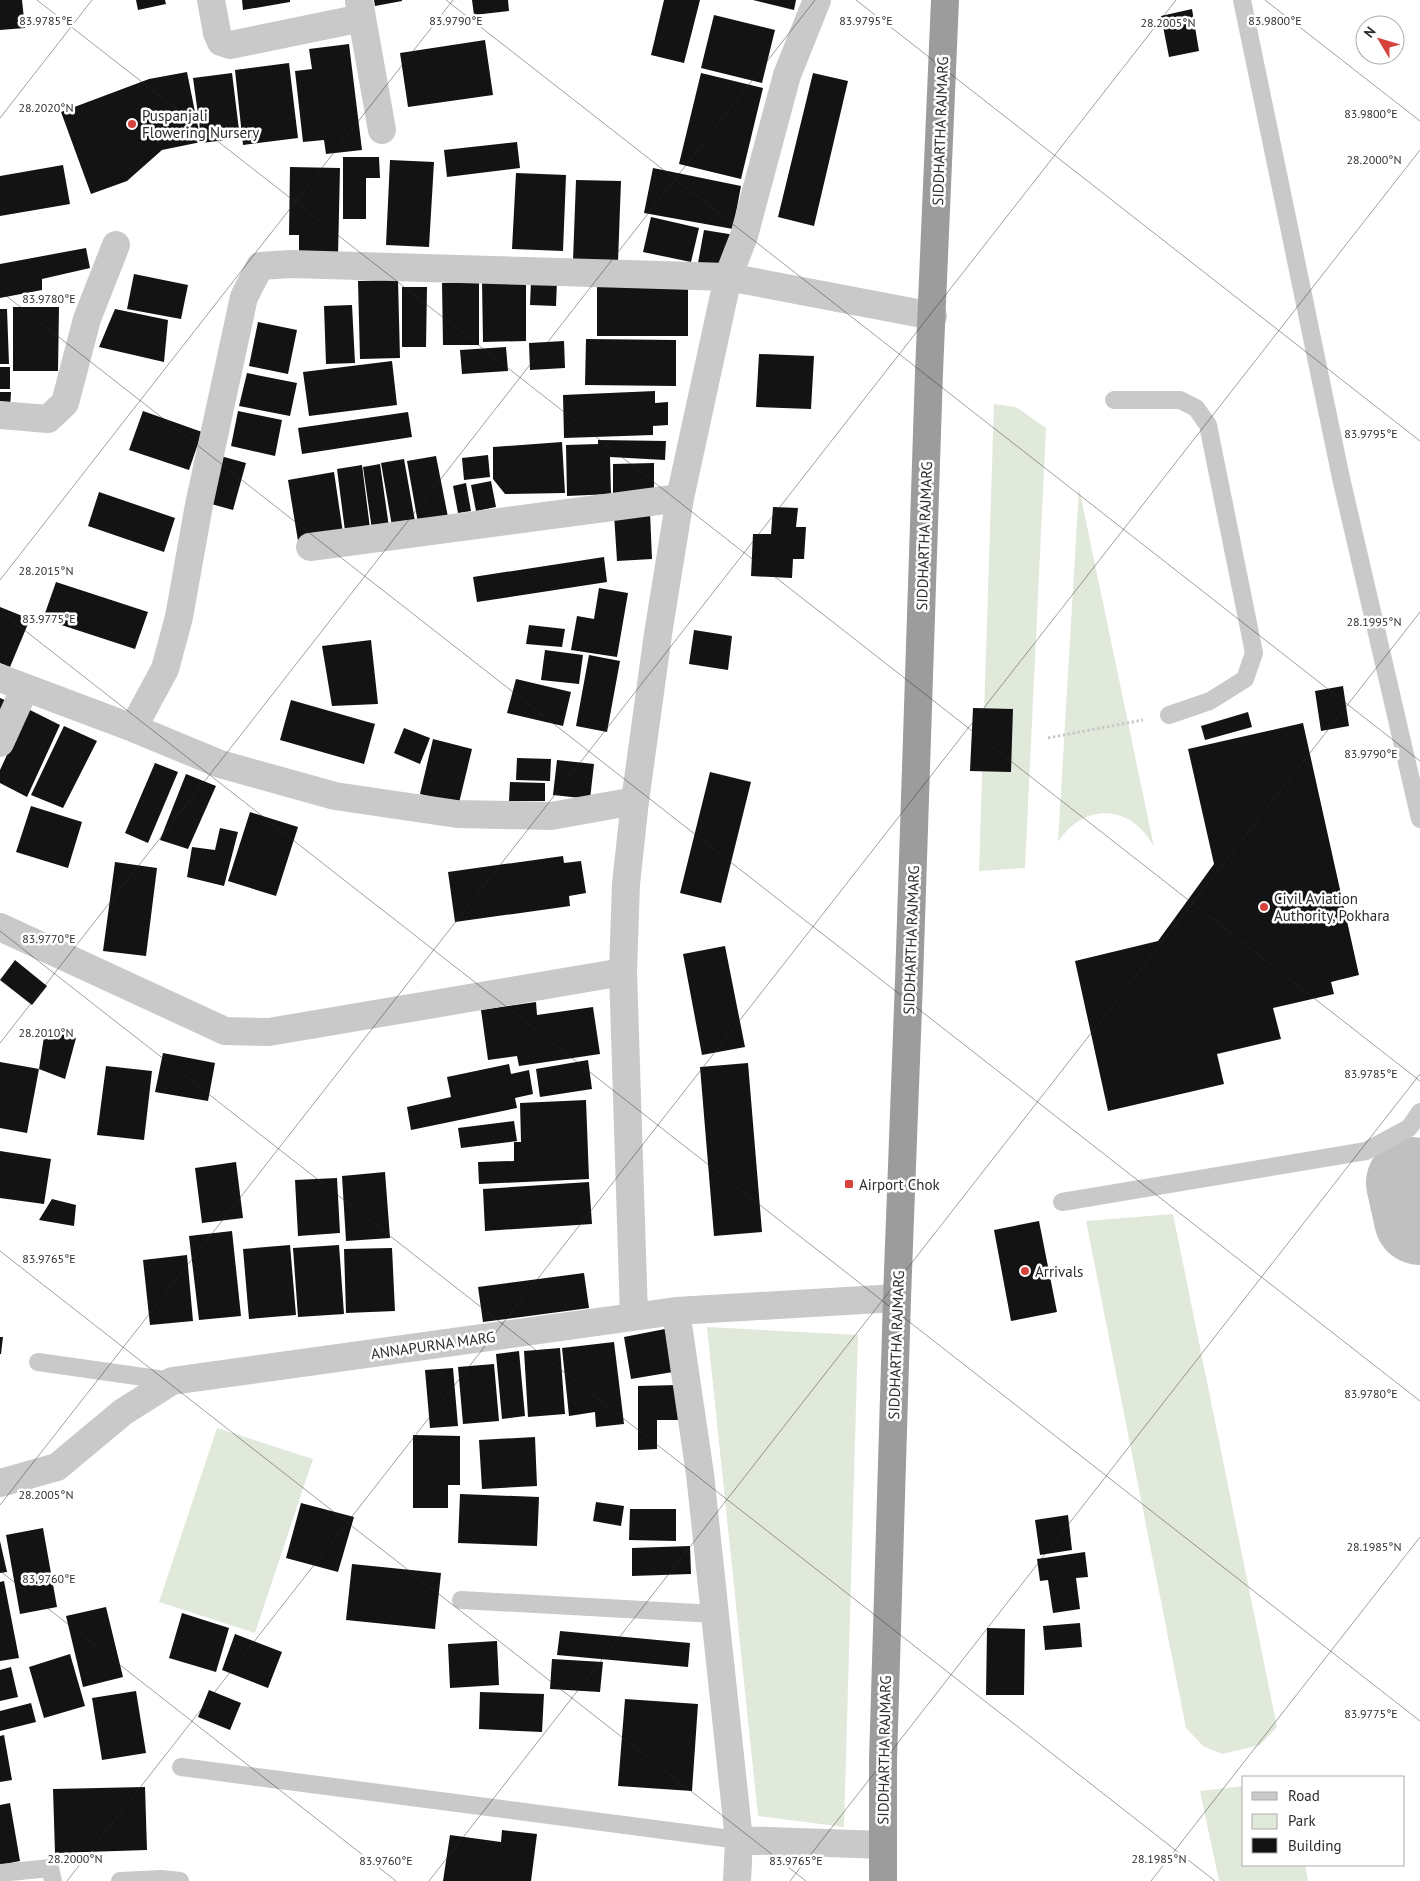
<svg xmlns="http://www.w3.org/2000/svg" width="1420" height="1881" viewBox="0 0 1420 1881" font-family="'PT Sans',sans-serif">
<style>
.green{fill:#e1e9db}
.lines{fill:none;stroke-linecap:round;stroke-linejoin:round}
.taxiway{stroke:#c0c0c0;stroke-width:92}
.building{fill:#131313}
.path{stroke:#c9c9c9;stroke-width:3;stroke-dasharray:2.5 2.5;stroke-linecap:butt}
.service{stroke:#c9c9c9;stroke-width:18}
.minor{stroke:#c9c9c9;stroke-width:28}
.trunk{stroke:#9c9c9c;stroke-width:28}
.ticks{fill:none;stroke:#2c2c2c;stroke-width:1;stroke-opacity:0.45}
.poi-dot{fill:#d6423c;stroke:#fff;stroke-width:2}
.labels{text-anchor:middle;dominant-baseline:central;stroke-width:5;stroke-linejoin:round;paint-order:stroke}
.poi-label{font-size:15px;fill:#2c2c2c;stroke:#fff;text-anchor:start}
.street-label{font-size:15px;fill:#2c2c2c;stroke:#fff}
.ticks-label{font-size:12px;text-anchor:middle;fill:#2c2c2c;stroke:#fff;stroke-width:5;stroke-linejoin:round;paint-order:stroke}
</style>
<rect width="100%" height="100%" fill="#fff"/>
<path class="green" d="M994 404 1016 407 1046 428 1025 868 979 871Z
M1079 488 1154 847C1132 805 1085 801 1058 842Z
M1173 1214 1277 1727 1260 1745 1222 1754 1203 1746 1186 1728 1086 1221Z
M707 1327 858 1335 844 1827 758 1816Z
M217 1428 313 1459 255 1633 159 1602Z
M1244 1786V1865H1305L1308 1881H1219L1200 1791Z"/>
<g class="lines">
<path class="taxiway" d="M1412 1183 1420 1219"/>
</g>
<path class="building" d="M0 0H22L25 28 0 30Z
M136 0H165L166 4 138 10Z
M242 0H290V2L243 10Z
M374 0H402V1L375 6Z
M472 0H508L509 11 474 15Z
M664 0H700L684 63 651 55Z
M753 0H796L794 10Z
M1192 9 1199 51 1169 57 1161 16Z
M714 15 775 30 762 83 701 68Z
M485 40 493 95 408 107 400 53Z
M349 44 362 150 326 154 324 140 303 142 295 71 312 69 309 49Z
M289 63 298 138 243 145 235 70Z
M187 72 201 142 162 150 127 181 91 194 61 112 149 79Z
M232 73 240 138 202 143 193 78Z
M701 73 763 88 741 179 679 164Z
M813 73 848 81 814 226 778 217Z
M517 142 520 168 447 177 444 150Z
M343 157H379L380 178H366V219H343Z
M390 160 434 162 429 247 386 245Z
M63 165 70 204 0 216V176Z
M290 167 340 168 338 256H299V235H289Z
M653 168 741 186 733 229 644 213Z
M516 173 566 175 563 251 512 249Z
M576 180 621 181 618 262 573 261Z
M651 217 699 228 691 262 643 252Z
M704 230 735 235 730 268 698 263Z
M86 248 90 268 42 279V290L0 298V264Z
M134 274 188 285 181 319 127 309Z
M398 280 400 358 360 359 358 281Z
M526 280V341L483 342 482 281Z
M531 281H557L556 306 530 305Z
M479 282V345H443L442 283Z
M597 286H688V336H597Z
M402 287H427L426 347H402Z
M352 305 355 363 326 364 324 306Z
M13 307H59L58 371H13Z
M0 309H7L9 364H0Z
M115 309 168 320 164 362 99 347Z
M258 322 297 330 288 374 249 366Z
M586 339 676 340V386L585 385Z
M564 341 565 368 530 370 529 343Z
M506 347 508 371 462 374 460 350Z
M759 354 814 356 811 409 756 407Z
M392 361 397 405 309 416 303 372Z
M0 367H10V389H0Z
M247 373 297 383 290 416 239 406Z
M655 391V403L668 402V425L653 426V435L564 438 563 395Z
M0 392H11L10 409H0Z
M143 411 202 432 189 470 129 450Z
M238 411 282 420 275 456 231 446Z
M408 412 412 437 302 454 298 428Z
M598 440 666 441 665 460 610 457 611 494 567 496 566 445 598 444Z
M562 442 565 493 505 494 493 479V447Z
M217 455 246 463 233 510 204 502Z
M488 455 490 477 464 480 462 458Z
M436 456 448 517 418 523 407 461Z
M404 459 415 521 392 526 381 463Z
M654 463V498H613V464Z
M380 464 389 527 372 530 363 467Z
M362 465 370 528 345 531 337 469Z
M334 472 343 533 298 541 288 480Z
M491 481 496 507 476 511 471 485Z
M466 483 471 511 458 513 453 486Z
M99 492 175 518 164 552 88 526Z
M773 507 798 508 796 527H806L804 559H793L792 578 751 576 753 534H771Z
M650 512 652 559 617 561 614 514Z
M604 557 607 582 477 602 473 577Z
M56 582 148 612 135 649 43 619Z
M599 588 628 593 617 657 571 650 577 616 594 619Z
M0 607 30 619 10 667 0 663Z
M529 625 565 629 562 647 526 644Z
M694 630 732 636 728 670 689 664Z
M371 640 378 704 332 706 322 646Z
M545 650 583 655 579 684 541 680Z
M589 655 620 661 607 732 576 726Z
M516 679 571 692 563 726 507 713Z
M1343 686 1349 726 1321 731 1315 691Z
M0 698 12 703 0 727Z
M291 700 375 724 364 764 280 740Z
M973 708 1013 709 1011 772 970 771Z
M28 709 60 725 27 797 0 783V770Z
M1248 712 1252 727 1205 740 1201 726Z
M1303 723 1359 975 1331 982 1334 994 1273 1008 1281 1039 1217 1054 1224 1084 1108 1111 1075 961 1158 941 1214 864 1188 749Z
M64 726 97 741 63 808 31 795Z
M404 728 430 738 420 764 394 753Z
M433 739 472 749 459 803 420 794Z
M517 758 551 759 550 781 516 780Z
M557 760 594 764 590 799 553 795Z
M155 763 178 772 148 843 125 833Z
M710 772 751 782 721 903 680 893Z
M186 774 216 786 188 849 160 840Z
M510 782 545 783V801H509Z
M31 806 82 822 68 868 16 852Z
M250 812 298 827 276 896 228 881Z
M220 828 238 832 224 886 187 877 192 847 215 850Z
M563 856 564 863 581 861 586 893 569 896 570 906 455 922 448 872Z
M115 862 157 868 146 956 103 951Z
M725 946 745 1047 702 1055 683 954Z
M15 960 47 986 32 1005 0 980Z
M536 1002 537 1015 593 1007 600 1054 519 1066 517 1056 488 1060 481 1010Z
M45 1030 76 1038 65 1079 39 1069 27 1133 0 1128V1062L39 1069Z
M163 1053 215 1063 208 1101 155 1092Z
M588 1060 592 1089 540 1097 536 1069Z
M748 1063 762 1232 714 1236 700 1067Z
M509 1064 511 1074 529 1070 533 1094 515 1098 517 1108 411 1130 407 1107 451 1097 447 1077Z
M106 1066 152 1071 144 1140 97 1135Z
M586 1100 589 1179 479 1184 478 1162 514 1161V1142H521L520 1103Z
M514 1121 517 1141 461 1148 458 1128Z
M0 1151 51 1159 44 1204 0 1198Z
M236 1162 243 1218 202 1223 195 1168Z
M385 1172 390 1238 346 1241 342 1176Z
M337 1178 340 1233 298 1236 295 1180Z
M589 1182 592 1224 485 1231 483 1189Z
M52 1199 76 1205 74 1226 39 1220Z
M1039 1221 1057 1312 1011 1321 994 1230Z
M232 1231 241 1316 199 1320 189 1236Z
M290 1245 296 1315 249 1319 243 1249Z
M339 1245 344 1314 298 1317 293 1248Z
M392 1248 395 1311 346 1313 344 1249Z
M187 1255 193 1321 150 1325 143 1260Z
M584 1273 589 1308 483 1322 478 1287Z
M665 1329 673 1372 631 1379 624 1337Z
M0 1337H3L1 1354H0Z
M614 1342 624 1424 596 1427 595 1412 569 1416 562 1348Z
M560 1348 565 1414 528 1417 524 1351Z
M519 1351 525 1416 502 1419 496 1354Z
M494 1364 499 1421 463 1424 458 1367Z
M453 1368 458 1426 430 1428 425 1370Z
M678 1385V1420H657V1449L638 1450V1386Z
M413 1435 460 1436V1485H448V1508H413Z
M535 1437 537 1486 482 1489 479 1440Z
M460 1494 539 1497 537 1546 458 1543Z
M596 1502 624 1506 621 1526 593 1521Z
M301 1503 354 1517 338 1572 286 1558Z
M630 1509H676V1541L629 1540Z
M1068 1515 1072 1550 1040 1555 1035 1520Z
M43 1528 57 1607 20 1614 6 1535Z
M0 1541 7 1572 0 1573Z
M690 1546 691 1574 632 1576V1548Z
M1085 1552 1088 1577 1076 1578 1080 1609 1053 1613 1048 1580 1040 1581 1037 1559Z
M352 1564 441 1573 435 1629 346 1620Z
M4 1581 19 1658 0 1661V1582Z
M106 1607 123 1677 83 1687 66 1616Z
M182 1613 229 1628 216 1672 169 1658Z
M1080 1623 1082 1647 1045 1650 1043 1626Z
M987 1628 1025 1629 1024 1695H986Z
M560 1631 690 1643 688 1667 557 1655Z
M235 1634 282 1652 268 1688 222 1670Z
M497 1641 499 1685 450 1688 448 1644Z
M70 1654 85 1706 44 1718 29 1667Z
M552 1659 603 1662 600 1692 550 1689Z
M11 1667 18 1697 0 1701V1670Z
M209 1690 241 1703 230 1730 198 1717Z
M136 1691 146 1753 102 1760 92 1698Z
M480 1692 544 1694 542 1732 479 1729Z
M625 1699 698 1704 692 1791 618 1786Z
M31 1703 36 1722 0 1731V1711Z
M4 1735 12 1780 0 1782V1736Z
M145 1787 147 1850 55 1853 53 1789Z
M10 1803 20 1861 0 1865V1805Z
M502 1830 537 1834 531 1881H443L450 1835 501 1842Z"/>
<g class="lines">
<path class="path" d="M1048 738 1143 720"/>
<path class="service" d="M1242 0 1341 478 1420 819
M1114 400H1180L1196 408 1208 425 1254 653 1245 679 1210 701 1169 715
M1062 1202 1366 1151 1409 1128 1420 1112
M38 1362 172 1381
M461 1600 715 1614
M181 1767 739 1840
M0 1873 50 1868 53 1881
M120 1881 161 1879 180 1881"/>
<path class="minor" d="M211 0 217 33 221 42 230 45 362 18
M359 1 382 130
M0 415 48 419 65 403 87 319 116 245
M310 547 680 498
M0 678 133 728 220 764 335 796 457 814 551 816 635 801
M133 728 165 669 179 617 199 505 244 297 260 266 291 264 728 277 933 316
M0 743 25 688
M0 927 225 1031 269 1032 623 972
M676 1311 700 1474 739 1840
M634 1316 623 972 626 884 635 801 658 634 680 498 728 277 744 236 787 75 817 0
M0 1483 57 1467 123 1412 172 1381 676 1311 897 1298
M737 1881 739 1840 883 1845"/>
<path class="trunk" d="M883 1881V1761L897 1298 909 981 929 372 945 0"/>
</g>
<path class="ticks" d="M37 0 1420 1081M446 0 1420 761M856 0 1420 441M1265 0 1420 121M0 118 92 0M0 291 1420 1401M0 580 453 0M0 611 1420 1721M0 931 1215 1881M0 1043 815 0M0 1251 806 1881M0 1505 1176 0M0 1571 396 1881M67 1881 1420 150M429 1881 1420 612M790 1881 1420 1074M1151 1881 1420 1537"/>
<g class="poi-dot">
<circle cx="132" cy="124" r="5"/>
<circle cx="1264" cy="907" r="5"/>
<rect x="844" y="1179" width="10" height="10" rx="2.5"/>
<circle cx="1025" cy="1271" r="5"/>
</g>
<g class="labels">
<g class="poi-label">
<text x="142" y="115">Puspanjali<tspan x="142" dy="17">Flowering Nursery</tspan></text>
<text x="1274" y="898">Civil Aviation<tspan x="1274" dy="17">Authority, Pokhara</tspan></text>
<text x="859" y="1184">Airport Chok</text>
<text x="1035" y="1271">Arrivals</text>
</g>
<g class="street-label">
<text transform="translate(940 131) rotate(-88)">SIDDHARTHA RAJMARG</text>
<text transform="translate(924 536) rotate(-88)">SIDDHARTHA RAJMARG</text>
<text transform="translate(911 940) rotate(-88)">SIDDHARTHA RAJMARG</text>
<text transform="translate(433 1345) rotate(-8)">ANNAPURNA MARG</text>
<text transform="translate(896 1345) rotate(-88)">SIDDHARTHA RAJMARG</text>
<text transform="translate(884 1750) rotate(-89)">SIDDHARTHA RAJMARG</text>
</g>
</g>
<g class="ticks-label">
<text x="456" y="25">83.9790°E</text>
<text x="866" y="25">83.9795°E</text>
<text x="46" y="25">83.9785°E</text>
<text x="1275" y="25">83.9800°E</text>
<text x="1168" y="27">28.2005°N</text>
<text x="46" y="112">28.2020°N</text>
<text x="1371" y="118">83.9800°E</text>
<text x="1374" y="164">28.2000°N</text>
<text x="49" y="303">83.9780°E</text>
<text x="1371" y="438">83.9795°E</text>
<text x="46" y="575">28.2015°N</text>
<text x="49" y="623">83.9775°E</text>
<text x="1374" y="626">28.1995°N</text>
<text x="1371" y="758">83.9790°E</text>
<text x="49" y="943">83.9770°E</text>
<text x="46" y="1037">28.2010°N</text>
<text x="1371" y="1078">83.9785°E</text>
<text x="49" y="1263">83.9765°E</text>
<text x="1371" y="1398">83.9780°E</text>
<text x="46" y="1499">28.2005°N</text>
<text x="1374" y="1551">28.1985°N</text>
<text x="49" y="1583">83.9760°E</text>
<text x="1371" y="1718">83.9775°E</text>
<text x="75" y="1863">28.2000°N</text>
<text x="1159" y="1863">28.1985°N</text>
<text x="386" y="1865">83.9760°E</text>
<text x="796" y="1865">83.9765°E</text>
</g>
<rect x="1242" y="1776" width="162" height="90" fill="#ffffff" stroke="#ababab"/>
<rect x="1252" y="1792" width="25" height="8" fill="#c9c9c9" stroke="#ababab"/>
<text x="1288" y="1801" font-size="15" fill="#2c2c2c">Road</text>
<rect x="1252" y="1814" width="25" height="15" fill="#e1e9db" stroke="#ababab"/>
<text x="1288" y="1826" font-size="15" fill="#2c2c2c">Park</text>
<rect x="1252" y="1838" width="25" height="15" fill="#131313" stroke="#ababab"/>
<text x="1288" y="1851" font-size="15" fill="#2c2c2c">Building</text>
<g transform="translate(1380 40) rotate(308)"><circle r="24" fill="#ffffff" stroke="#ababab"/>
<path d="M0-4L9 19L0 12L-9 19Z" fill="#d6423c"/>
<text y="-8" font-size="14" font-weight="bold" text-anchor="middle" fill="#2c2c2c">N</text>
</g>
</svg>
